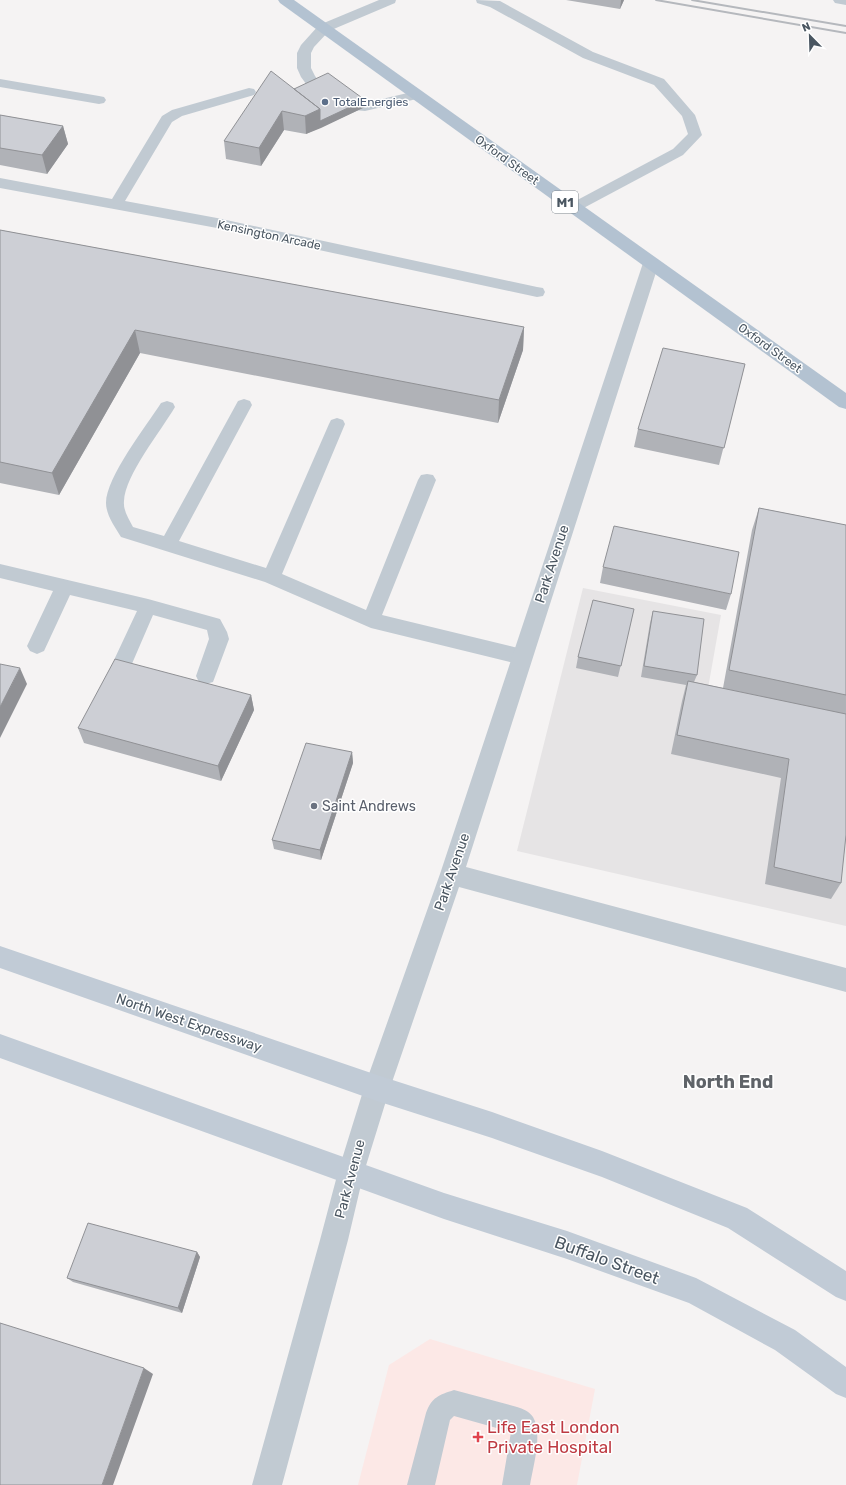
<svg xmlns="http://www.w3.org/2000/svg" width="846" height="1485" viewBox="0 0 846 1485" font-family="Rubik,sans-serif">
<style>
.education{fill:#e6e4e5}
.medical{fill:#fce8e6}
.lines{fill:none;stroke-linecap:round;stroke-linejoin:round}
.lane{fill:#c1cad2;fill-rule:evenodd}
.street{fill:#c1cad2;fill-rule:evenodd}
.secondary{fill:#c1cbd6;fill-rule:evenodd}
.primary{fill:#b3c2d1;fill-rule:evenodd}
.rail{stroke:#b5b8bd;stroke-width:2}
.wall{fill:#b0b2b7}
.shaded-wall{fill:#909195}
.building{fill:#cdcfd5;stroke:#909195}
.service-dot{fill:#5c6f8a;stroke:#fff;stroke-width:1.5}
.worship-dot{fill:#6b7280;stroke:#fff;stroke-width:1.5}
.health-dot{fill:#e0444e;stroke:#fff;stroke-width:1.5}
.labels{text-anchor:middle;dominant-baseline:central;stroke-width:3;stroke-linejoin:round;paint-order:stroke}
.far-service-label{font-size:12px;fill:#4e5e75;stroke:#fff;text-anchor:start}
.far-street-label{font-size:12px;fill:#4a5661;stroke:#fff}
.shield{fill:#fff;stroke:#808990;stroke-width:1}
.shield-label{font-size:13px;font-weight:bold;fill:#4a5661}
.street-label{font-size:14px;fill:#4a5661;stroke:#fff}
.worship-label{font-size:14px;fill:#5b616d;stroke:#fff;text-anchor:start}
.near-street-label{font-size:17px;fill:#4a5661;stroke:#fff}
.near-health-label{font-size:17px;fill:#be3a42;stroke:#fff;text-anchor:start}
.district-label{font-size:18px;font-weight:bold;fill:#5f6368;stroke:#fff}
</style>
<rect width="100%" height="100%" fill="#f5f3f3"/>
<path class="education" d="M583 588 721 615 707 694 846 723V926L517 851Z"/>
<path class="medical" d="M430 1339 595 1389 577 1485H358L389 1365Z"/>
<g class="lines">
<path class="lane" d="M379 0H396L395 3 329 31 314 47 311 53V68L315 76 325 90 337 98 345 101 365 103 416 91 421 92 423 95 421 98 365 111 343 109 327 104 315 96 301 77 297 68V53L301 45 319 25Z
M476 0 500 1 593 52 664 79 695 115 702 135 683 155 578 211 573 213 568 211 566 208 568 205 673 149 688 134 682 116 654 85 583 58 490 7 477 3Z
M0 79 99 96 104 97 106 100 104 103 99 104 0 87Z
M249 88 254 89 256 92 254 95 182 116 172 122 125 201 217 218 537 287 543 288 545 292 543 296 537 297 217 228 0 188V178L112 199 162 116 172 110Z
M244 399 250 401 252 405 179 541 266 568 329 424 331 420 337 418 343 420 345 424 282 574 366 610 418 480 421 475 427 474 433 475 436 480 382 615 522 649 529 651 532 657 529 663 522 665 371 628 265 582 121 537C115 527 106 515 106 503 106 477 147 425 161 403L167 401 173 403 175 407C161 431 125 475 124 501 123 511 129 519 133 527L164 536 238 401Z
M0 564 148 599 220 619 227 632 229 639 213 682 206 684 199 682 196 676 209 639 207 630 153 615 131 666 124 668 117 666 114 660 137 611 70 595 44 651 37 654 30 651 27 646 53 591 0 578Z
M454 1390 517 1407C523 1409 529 1411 533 1417 543 1434 533 1466 530 1485H502L511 1432 454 1416 450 1420 435 1485H407L426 1413C432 1397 439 1395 454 1390Z"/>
<path class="street" d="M833 0H846V5L835 3Z
M651 257 657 259 659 263 466 867 846 968V992L459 887 390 1088 364 1172 348 1240 282 1485H252L320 1240 338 1172 364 1088 440 874 643 263 645 259Z"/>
<path class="secondary" d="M0 946 377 1075 492 1112 602 1151 747 1208 846 1271V1301L836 1297 728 1228 602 1177 492 1138 377 1101 0 968Z
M0 1034 444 1193 567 1231 696 1278 795 1330 846 1367V1398L836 1394 775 1350 689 1303 567 1259 444 1219 0 1058Z"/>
<path class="primary" d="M278 0H294L846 393V409L839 407 280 3Z"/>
<path class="rail" d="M656 0 846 33
M692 0 846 26"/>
</g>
<path class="wall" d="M566 0H624L620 9Z
M294 89 365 100V107L306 134 284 130 261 166 226 159 224 141Z
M0 115 63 126 68 144 47 174 0 165Z
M0 230 524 327 523 350 498 423 140 353 59 495 0 483Z
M745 364 719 465 634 447 638 429Z
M759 508 846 525V835L841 883 831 899 765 884 781 778 671 754 682 701 686 685 641 677 650 623 653 611 697 675 694 682 723 688 752 530Z
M603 567 731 594 726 610 600 583Z
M634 609 618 677 576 668 578 657Z
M251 695 254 710 221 781 84 743 78 728Z
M352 752 353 763 321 860 274 849 272 840Z
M197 1252 200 1257 182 1313 73 1282 67 1278Z"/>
<path class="shaded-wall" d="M621 0H624L620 9Z
M365 100V107L321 128 320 121Z
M320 109 321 128 306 134 305 116Z
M282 111 284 130 261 166 259 148Z
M63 126 68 144 47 174 42 155Z
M524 327 523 350 498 423 499 400Z
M135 330 140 353 59 495 52 473Z
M20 668 27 684 0 738V707Z
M251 695 254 710 221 781 218 766Z
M352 752 353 763 321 860 320 850Z
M197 1252 200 1257 182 1313 178 1308Z
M144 1368 153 1374 113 1485H102Z"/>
<path class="building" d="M271 71 320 109 305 116 282 111 259 148 224 141Z
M328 73 365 100 320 121V109L294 89Z
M0 115 63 126 42 155 0 148Z
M0 230 524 327 499 400 135 330 52 473 0 462Z
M663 348 745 364 724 448 638 429Z
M759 508 846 525V695L729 670Z
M614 526 739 552 731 594 603 567Z
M593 600 634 609 621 666 578 657Z
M653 611 704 619 697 675 644 666Z
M115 659 251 695 218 766 78 728Z
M0 664 20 668 0 707Z
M688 681 846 714V835L841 883 774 867 789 759 677 735Z
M306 743 352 752 320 850 272 840Z
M88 1223 197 1252 178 1308 67 1278Z
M0 1323 144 1368 102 1485H0Z"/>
<circle class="service-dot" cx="325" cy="102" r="4"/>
<circle class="worship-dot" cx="314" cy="806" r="4"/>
<path class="health-dot" d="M476 1431h4v4h4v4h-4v4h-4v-4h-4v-4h4z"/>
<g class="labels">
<g class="far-service-label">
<text x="333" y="102">TotalEnergies</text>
</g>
<g class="far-street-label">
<text transform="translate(507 160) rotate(36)">Oxford Street</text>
<text transform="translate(269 235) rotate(12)">Kensington Arcade</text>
<text transform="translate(770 348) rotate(36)">Oxford Street</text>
</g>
<rect class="shield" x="552" y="191" width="26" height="22" rx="3"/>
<g class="shield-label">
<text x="565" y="202">M1</text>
</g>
<g class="street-label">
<text transform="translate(552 564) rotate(-72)">Park Avenue</text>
<text transform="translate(452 872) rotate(-71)">Park Avenue</text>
<text transform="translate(189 1023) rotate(19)">North West Expressway</text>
<text transform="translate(350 1179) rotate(-75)">Park Avenue</text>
</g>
<g class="worship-label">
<text x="322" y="806">Saint Andrews</text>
</g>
<g class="near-street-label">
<text transform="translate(607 1260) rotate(20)">Buffalo Street</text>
</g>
<g class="near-health-label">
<text x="487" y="1427">Life East London<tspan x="487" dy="20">Private Hospital</tspan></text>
</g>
<g class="district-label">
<text x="728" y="1082">North End</text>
</g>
</g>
<g transform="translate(810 36) rotate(337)" stroke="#ffffff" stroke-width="3" paint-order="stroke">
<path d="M0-3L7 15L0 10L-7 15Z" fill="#4a5661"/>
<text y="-6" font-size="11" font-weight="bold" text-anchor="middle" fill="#4a5661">N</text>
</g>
</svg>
